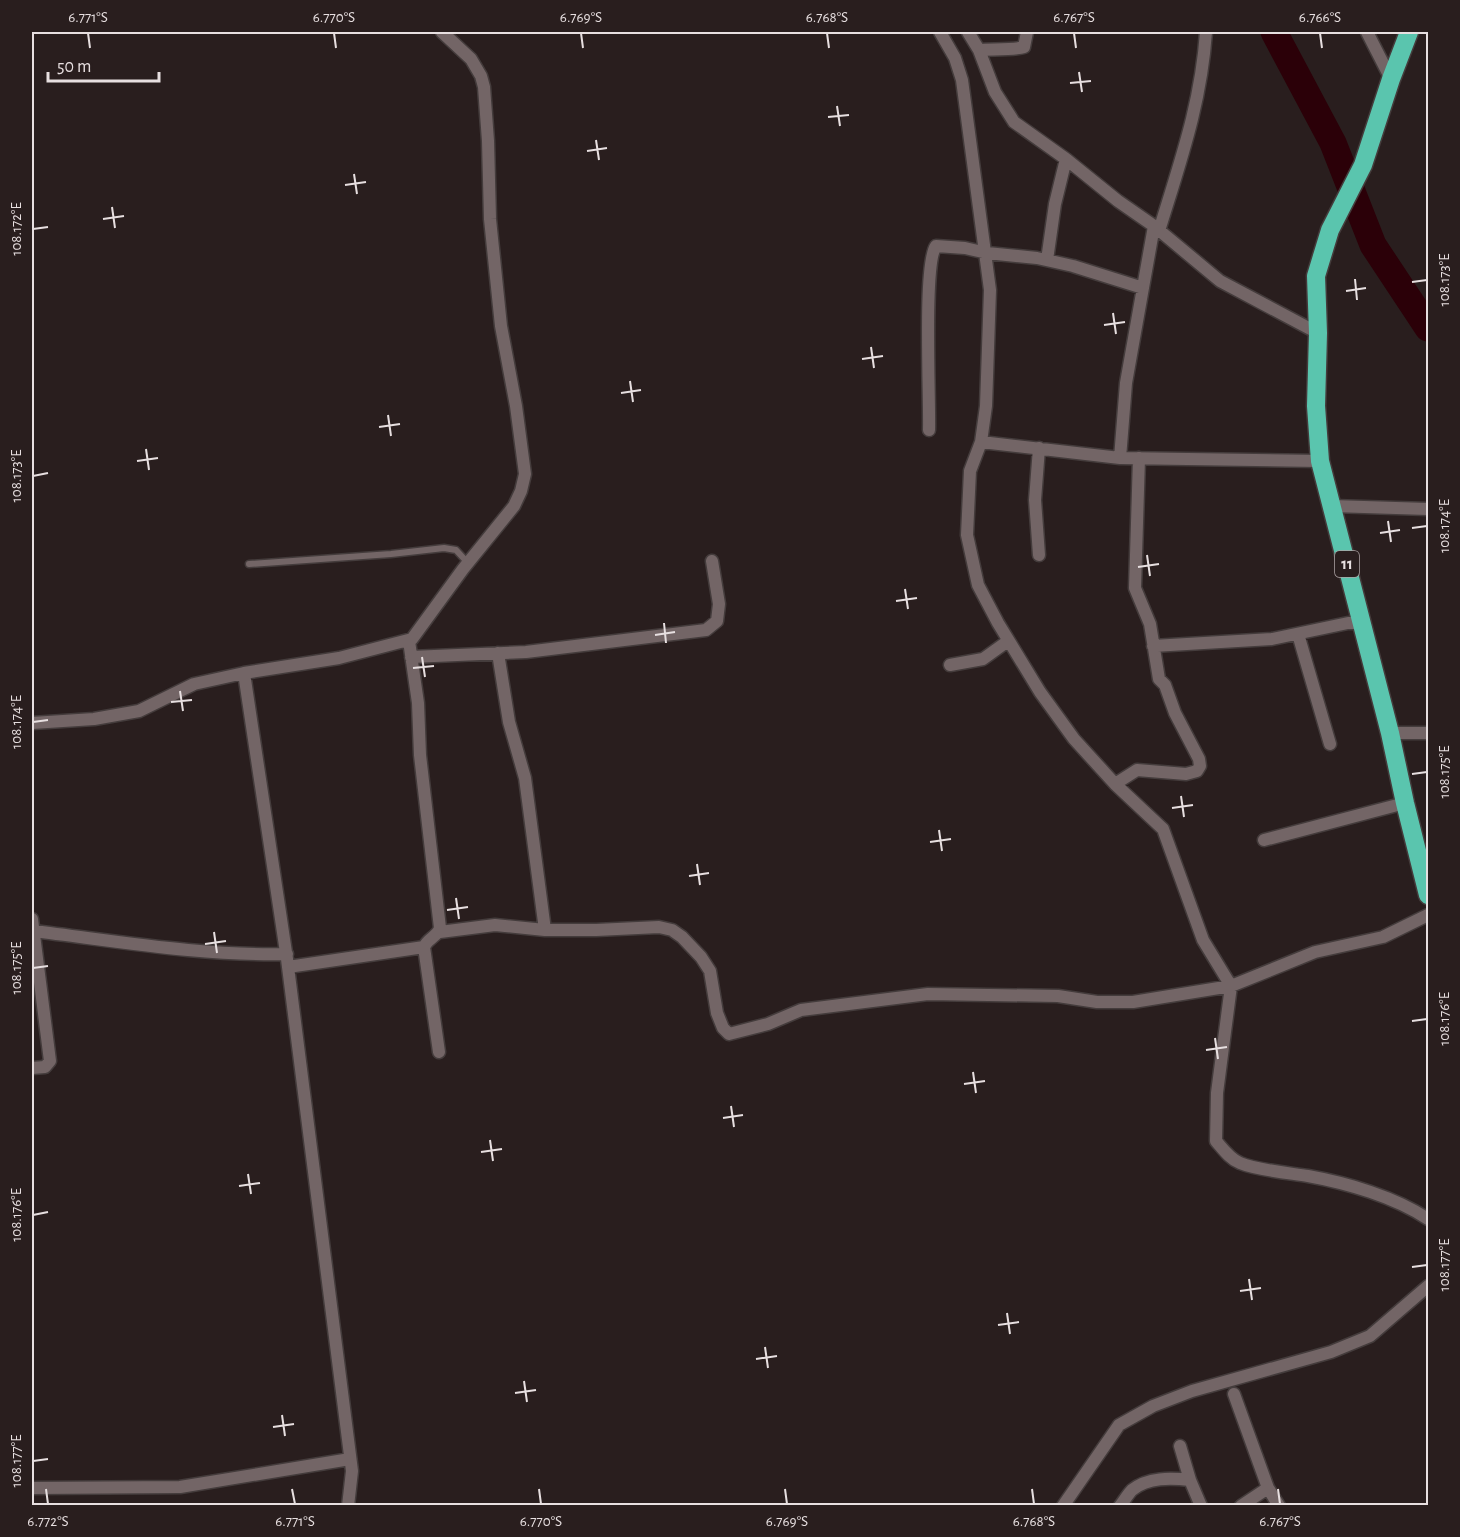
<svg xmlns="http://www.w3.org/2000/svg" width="1460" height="1537" viewBox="0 0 1460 1537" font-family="'Alegreya Sans',sans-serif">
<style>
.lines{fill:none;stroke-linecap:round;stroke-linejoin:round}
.river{stroke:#2b0008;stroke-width:27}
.lane-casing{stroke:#443c3c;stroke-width:9}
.street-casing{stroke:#443c3c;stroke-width:15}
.highway-casing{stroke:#443c3c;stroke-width:21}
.lane{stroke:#736566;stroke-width:6}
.street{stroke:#736566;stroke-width:12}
.highway{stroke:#5ac5ae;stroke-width:18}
.ticks{fill:none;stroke:#e7dfe0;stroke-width:2}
.labels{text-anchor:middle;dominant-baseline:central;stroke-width:6;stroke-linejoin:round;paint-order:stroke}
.shield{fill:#291e1e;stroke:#aea5a6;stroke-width:1.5}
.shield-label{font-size:16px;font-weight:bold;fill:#e7dfe0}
.neatline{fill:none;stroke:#e7dfe0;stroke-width:2}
.ticks-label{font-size:15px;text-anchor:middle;fill:#e7dfe0}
</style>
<rect width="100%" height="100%" fill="#291e1e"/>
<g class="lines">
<path class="river" d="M1274 32 1333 143 1373 245 1428 328"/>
<defs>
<path id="lane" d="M249 564 391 554 444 548 456 550 468 563"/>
<path id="street" d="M940 32 955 58 962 80 990 290 986 406 981 442 970 471 967 535 978 585 998 623 1040 692 1074 739 1115 784 1163 829 1203 940 1231 986 1217 1093 1216 1141C1223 1149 1230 1159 1240 1163 1256 1170 1289 1173 1308 1176 1347 1183 1395 1197 1428 1219
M968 32 979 50 995 92 1014 122 1066 159 1118 201 1154 226 1220 281 1318 333
M1367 32 1391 79
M979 50C991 49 1015 50 1024 47L1027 32
M1159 231C1180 162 1201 104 1206 32
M1047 260 1055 204 1066 159
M929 430C930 400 923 263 936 246L965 248 987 253 1037 258 1073 266 1143 288
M981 442 1120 458 1320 461
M1039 448 1035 500 1039 555
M1120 458 1126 383 1154 226
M1332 506 1428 509
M1298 634 1330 744
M409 641 418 703 420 755 440 928C438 936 427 939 424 947L439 1052
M1153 646 1272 639 1348 623H1361
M498 653 509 722 525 778 545 930
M411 657 526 652 706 630 717 621 719 604 712 561
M950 665 983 659 1008 641
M32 723 94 719 139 711 194 684 244 673
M1390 733H1428
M1115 784 1137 770 1186 774 1197 771 1200 766 1199 759 1175 713 1165 685 1159 679 1150 624 1135 588 1139 458
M1264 840 1405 803
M32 919 50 1061 45 1067 32 1068
M33 931C117 941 202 956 287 954
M440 932 495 925 545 930H596L659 927 672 930 682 937 701 957 710 971 717 1013 723 1028 729 1034 768 1024 801 1010 928 994 1058 996 1097 1002H1133L1231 986 1315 952 1383 937 1428 915
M288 967 424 947
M1234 1394 1268 1488 1241 1506
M1180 1446 1190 1480
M32 1488 180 1487 350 1459
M1268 1488 1279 1506
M348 1506 352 1471 287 959 244 673 339 658 412 639 463 569 514 506 521 491 525 474 516 406 501 326 490 219 488 141 484 87 481 76 471 59 442 32
M1063 1506 1119 1425 1153 1406 1192 1391 1331 1352 1370 1336 1428 1286
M1120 1506C1124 1501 1128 1494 1132 1490 1148 1477 1171 1478 1190 1480L1201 1506"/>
<path id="highway" d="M1409 32 1391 79 1363 165 1330 230 1316 276 1318 333 1316 406 1320 461 1390 733 1405 803 1428 895"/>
</defs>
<use href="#lane" class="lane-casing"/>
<use href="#street" class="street-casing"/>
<use href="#highway" class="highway-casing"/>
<use href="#lane" class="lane"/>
<use href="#street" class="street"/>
<use href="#highway" class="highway"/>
</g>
<path class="ticks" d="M88 33 90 48M334 33 336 48M581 33 583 48M827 33 829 48M1074 33 1076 48M1320 33 1322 48M1079 72 1082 92M1070 83 1091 81M837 106 840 126M828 117 849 115M596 140 599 160M587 151 607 148M354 174 357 194M345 185 366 182M112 207 115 228M103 219 124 216M33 229 48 227M1355 279 1357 300M1412 282 1427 280M1346 291 1366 288M1113 313 1116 334M1104 325 1125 322M871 347 874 368M862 359 883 356M630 381 633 402M621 393 641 390M388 415 391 436M379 427 400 424M146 449 149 470M137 461 158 458M33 476 48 473M1388 521 1391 542M1412 528 1427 526M1380 533 1400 530M1147 555 1150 576M1138 567 1159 564M905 589 908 609M896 601 917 598M664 623 666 643M655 635 675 632M422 657 425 677M413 668 434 666M180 691 183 711M171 702 192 700M33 722 48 720M1412 774 1427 772M1181 796 1184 817M1172 808 1193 805M939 830 942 851M930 842 951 839M697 864 700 885M689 876 709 873M456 898 459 919M447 910 468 907M214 932 217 953M205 944 226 941M33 968 48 966M1412 1021 1427 1019M1215 1038 1218 1059M1206 1050 1227 1047M973 1072 976 1093M964 1084 985 1081M731 1106 734 1127M723 1118 743 1115M490 1140 493 1161M481 1152 502 1149M248 1174 251 1194M239 1186 260 1183M33 1215 48 1212M1412 1267 1427 1265M1249 1279 1252 1300M1240 1291 1261 1288M1007 1313 1010 1334M998 1325 1019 1322M765 1347 768 1368M756 1359 777 1356M524 1381 527 1402M515 1393 536 1390M282 1415 285 1436M273 1427 294 1424M33 1461 48 1459M46 1489 48 1504M292 1489 295 1504M539 1489 541 1504M785 1489 787 1504M1032 1489 1034 1504M1278 1489 1280 1504"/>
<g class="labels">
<rect class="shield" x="1335" y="551" width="24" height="26" rx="4.5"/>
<g class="shield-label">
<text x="1347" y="564">11</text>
</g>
</g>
<rect width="1460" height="1537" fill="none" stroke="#291e1e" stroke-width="66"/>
<path d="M48 72v9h111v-9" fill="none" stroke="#e7dfe0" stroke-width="3"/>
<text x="57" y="72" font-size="18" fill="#e7dfe0" stroke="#291e1e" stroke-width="4.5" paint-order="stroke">50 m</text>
<rect x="33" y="33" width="1394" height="1471" class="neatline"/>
<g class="ticks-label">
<text x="88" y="22">6.771°S</text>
<text x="334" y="22">6.770°S</text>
<text x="581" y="22">6.769°S</text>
<text x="827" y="22">6.768°S</text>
<text x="1074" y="22">6.767°S</text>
<text x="1320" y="22">6.766°S</text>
<text transform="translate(16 229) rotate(-90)" y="5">108.172°E</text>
<text transform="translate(1444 280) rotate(-90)" y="5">108.173°E</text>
<text transform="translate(16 476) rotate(-90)" y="5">108.173°E</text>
<text transform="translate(1444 526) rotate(-90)" y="5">108.174°E</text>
<text transform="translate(16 722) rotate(-90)" y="5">108.174°E</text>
<text transform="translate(1444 772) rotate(-90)" y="5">108.175°E</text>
<text transform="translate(16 968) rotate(-90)" y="5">108.175°E</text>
<text transform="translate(1444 1019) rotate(-90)" y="5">108.176°E</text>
<text transform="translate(16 1215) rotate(-90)" y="5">108.176°E</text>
<text transform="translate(1444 1265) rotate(-90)" y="5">108.177°E</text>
<text transform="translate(16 1461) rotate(-90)" y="5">108.177°E</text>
<text x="48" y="1526">6.772°S</text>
<text x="295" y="1526">6.771°S</text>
<text x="541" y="1526">6.770°S</text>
<text x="787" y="1526">6.769°S</text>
<text x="1034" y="1526">6.768°S</text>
<text x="1280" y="1526">6.767°S</text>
</g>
</svg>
